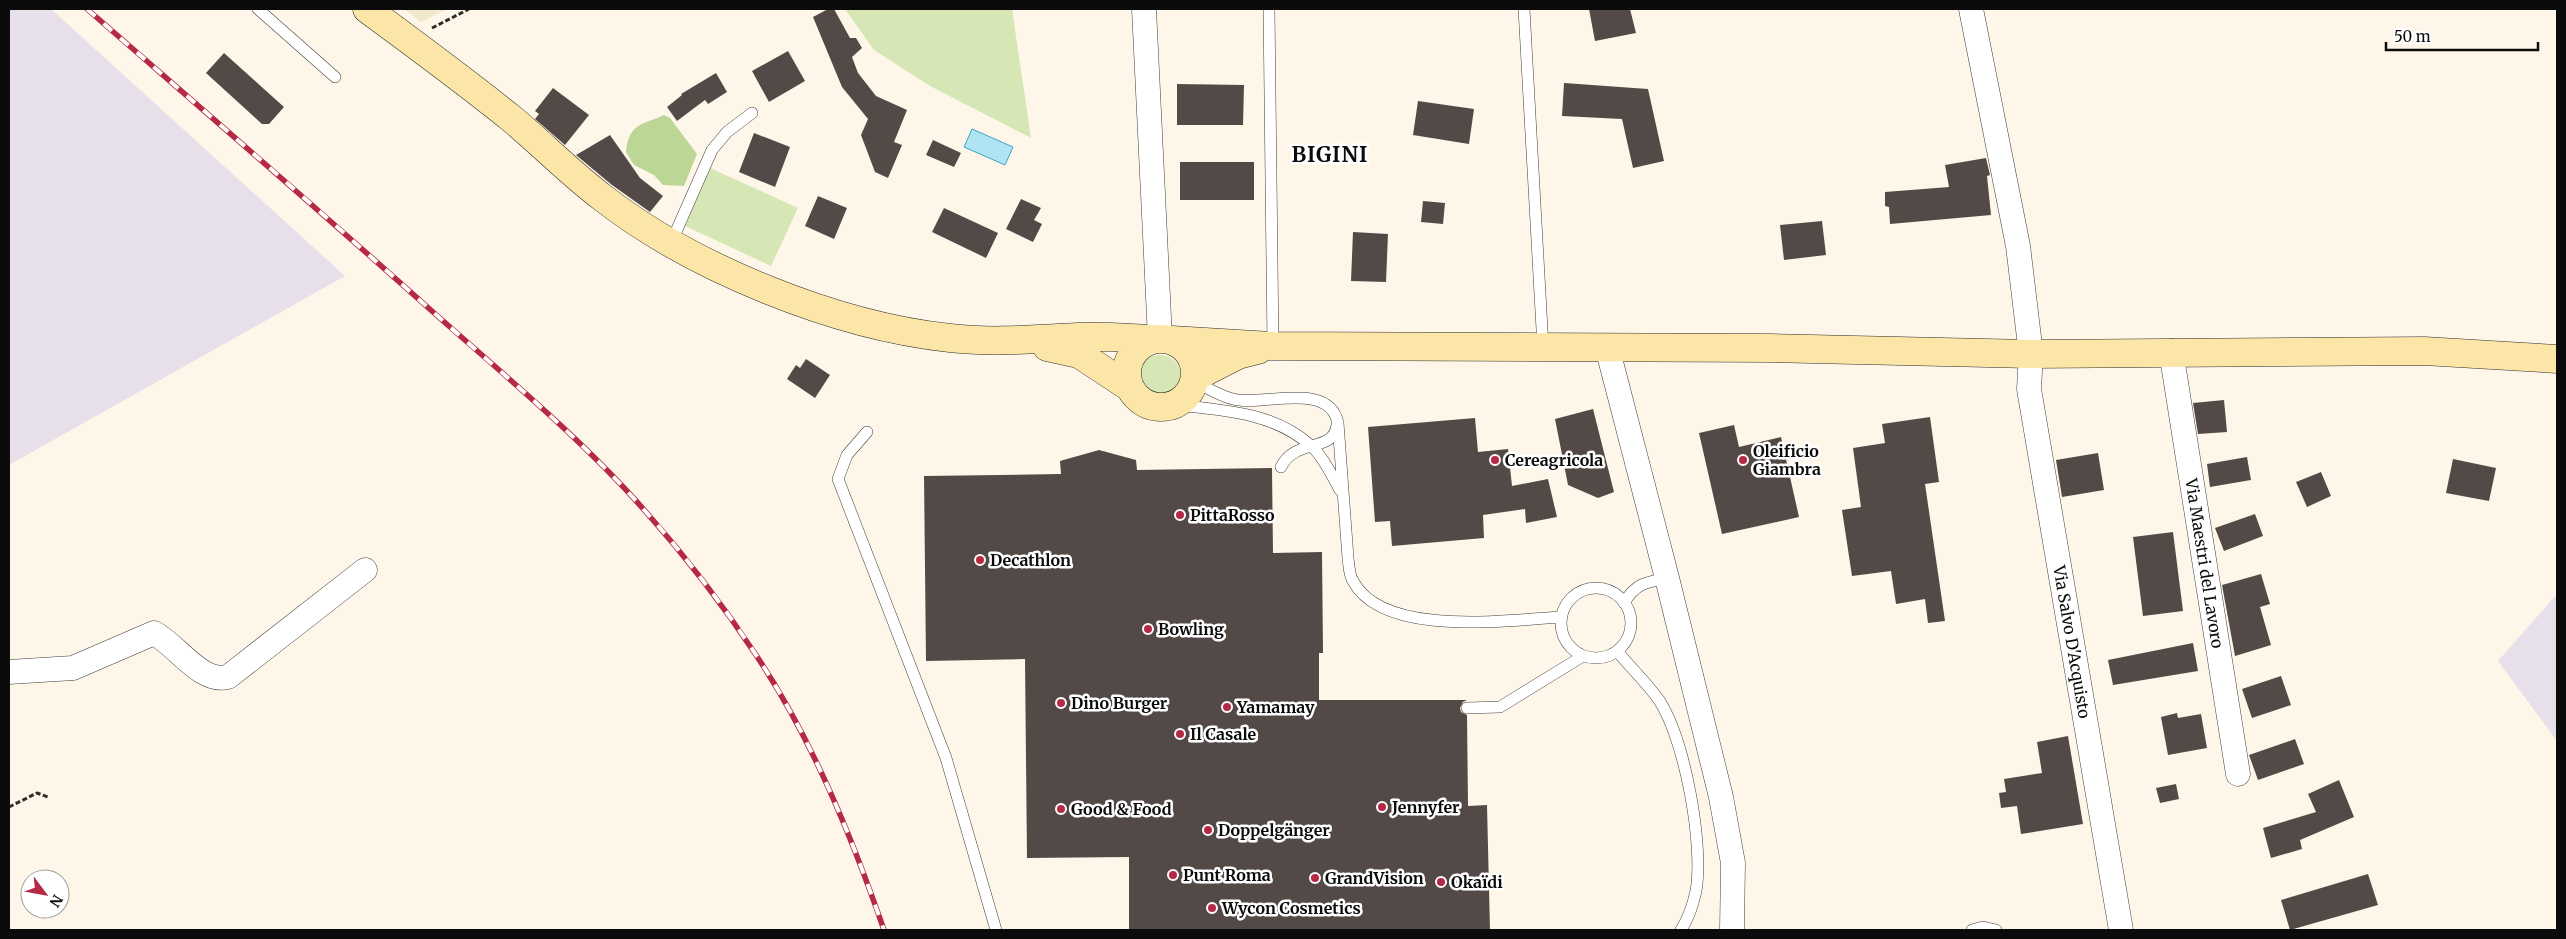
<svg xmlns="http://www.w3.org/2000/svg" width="2566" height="939" viewBox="0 0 2566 939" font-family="Merriweather,serif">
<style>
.industrial{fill:#e7dfea}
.farmland{fill:#f2e9cb}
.green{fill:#d6e6b5}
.forest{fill:#bcd695}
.water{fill:#b0e4f3;stroke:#3aa4c7}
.building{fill:#534a48}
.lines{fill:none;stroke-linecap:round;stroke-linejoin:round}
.service-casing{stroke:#3e3e3e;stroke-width:12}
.minor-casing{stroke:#3e3e3e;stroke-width:25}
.secondary-casing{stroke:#2d2d2d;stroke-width:29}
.path{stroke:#2d2d2d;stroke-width:3;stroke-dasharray:5 2.5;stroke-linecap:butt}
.service{stroke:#fff;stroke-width:11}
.minor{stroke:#fff;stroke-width:24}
.secondary{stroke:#fce6a7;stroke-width:28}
.rail-casing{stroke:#b52944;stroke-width:5.5}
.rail{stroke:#fff;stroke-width:4;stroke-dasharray:11;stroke-linecap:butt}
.poi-dot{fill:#b52944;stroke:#fff;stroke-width:2}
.labels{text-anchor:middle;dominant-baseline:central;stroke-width:5;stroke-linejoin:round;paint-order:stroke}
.poi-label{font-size:16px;font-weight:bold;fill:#0b0b0b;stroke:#fff;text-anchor:start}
.street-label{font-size:16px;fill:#0b0b0b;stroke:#fff}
.district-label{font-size:21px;font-weight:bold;letter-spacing:1px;fill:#0b0b0b;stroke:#fff}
</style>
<rect width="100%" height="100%" fill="#fef7e9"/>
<path class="industrial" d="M9 9H51L345 276 9 465Z
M2557 594V741L2498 661Z"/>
<path class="farmland" d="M404 9H447L421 22Z"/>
<path class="green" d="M845 9H1012L1031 138 930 86 874 50Z
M710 168 798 208 771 266 685 226Z
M1139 376a21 21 0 1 1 42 0a21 21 0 1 1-42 0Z"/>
<path class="forest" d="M664 115 670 118 697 154 684 186 663 185 654 175 634 165 626 152C629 122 643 125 664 115Z"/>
<path class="water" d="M972 129 1013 147 1005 165 964 147Z"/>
<path class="building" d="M828 9H834L850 38H856L862 48 852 57 858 73 876 96 907 110 894 142 902 145 888 178 875 172 861 135 868 119 842 87 813 17Z
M1589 9H1630L1636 33 1595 41Z
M788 51 805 81 769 102 752 71Z
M224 53 284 107 269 124H262L206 73Z
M716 73 727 92 708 104 705 100 677 121 667 107 682 95 681 94Z
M1564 83 1648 89 1664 161 1633 168 1622 119 1562 116Z
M1177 84 1244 85 1243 125H1177Z
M553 88 589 115 565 145 535 119 539 114 535 111Z
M1418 101 1474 109 1469 144 1413 135Z
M754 133 790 147 775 187 739 172Z
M610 135 640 178 663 196 650 212 612 185 576 155Z
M933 140 961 153 954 167 926 155Z
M1986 158 1990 175 1987 176 1991 215 1890 224 1889 207 1885 206V192L1949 187 1945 165Z
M1180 162H1254V200H1180Z
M818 196 847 208 834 239 805 226Z
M1021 199 1041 208 1034 220 1042 224 1033 242 1006 229Z
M1423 201 1445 203 1443 224 1421 222Z
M944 208 998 233 986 258 932 232Z
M1822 221 1826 255 1784 260 1780 225Z
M1353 232 1388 234 1386 282 1351 281Z
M806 359 830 375 815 398 787 379 796 365 800 368Z
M2224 400 2227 432 2198 434 2193 403Z
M1593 409 1614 492 1598 498 1568 485 1555 419Z
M1930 417 1939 482 1925 484 1945 621 1928 623 1925 599 1896 604 1891 571 1852 576 1842 510 1861 507 1853 448 1885 443 1882 424Z
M1475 418 1478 452 1508 449 1512 486 1548 479 1557 517 1526 523 1525 509 1483 515 1484 538 1392 546 1390 521 1375 522 1368 427Z
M1734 425 1739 447 1781 437 1799 517 1722 534 1699 433Z
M1099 450 1136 460 1137 470 1272 468 1273 553 1322 552 1323 653H1319V700H1467L1463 702 1460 708 1461 712 1467 715 1468 806 1487 805 1490 930H1129V857L1027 858 1025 659 926 661 924 476 1061 474 1060 461Z
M2098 453 2104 490 2062 497 2056 460Z
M2247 457 2251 480 2210 487 2207 464Z
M2453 459 2496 468 2489 501 2446 493Z
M2321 472 2331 496 2307 507 2296 482Z
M2255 514 2263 536 2224 551 2215 528Z
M2173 532 2183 611 2143 616 2133 537Z
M2261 574 2270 604 2260 607 2271 645 2235 656 2222 585Z
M2193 643 2198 671 2113 685 2108 660Z
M2281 676 2291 705 2252 718 2242 689Z
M2177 713 2178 718 2201 714 2207 748 2168 755 2161 717Z
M2068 736 2083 824 2021 834 2017 806 2001 808 1999 793 2006 792 2004 779 2042 773 2037 742Z
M2295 739 2304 764 2258 780 2249 755Z
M2339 780 2354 817 2300 840 2302 849 2271 858 2263 828 2316 812 2308 794Z
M2176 784 2179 799 2160 803 2156 788Z
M2368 874 2378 905 2290 930 2281 900Z"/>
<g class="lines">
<defs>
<path id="service" d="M258 9 335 77
M1269 9 1273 346
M1524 9 1543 347
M671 243 712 150 727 132 752 113
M1194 382C1207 387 1220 396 1233 399 1261 407 1329 380 1338 423L1348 558C1349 565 1349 575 1353 581 1383 638 1509 620 1562 617
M1175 405C1222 410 1273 412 1310 445 1323 456 1332 476 1340 490
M867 432 847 455 838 479 946 758 996 930
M1281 467C1295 438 1334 453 1337 425
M1561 623a35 35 0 1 1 70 0a35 35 0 1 1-70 0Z
M1624 603C1635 584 1646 582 1667 578
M1617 651C1630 667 1647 683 1659 700 1685 740 1704 845 1696 891 1693 905 1688 919 1681 930
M1467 708 1500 707 1583 656
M1972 930 1983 927 1996 930"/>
<g id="minor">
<path d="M1144 9 1160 338"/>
<path id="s1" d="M1971 9 2018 246 2031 354 2029 389 2121 930"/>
<path d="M1607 347 1667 578 1721 797 1733 863 1732 930"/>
<path id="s2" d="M2171 351 2238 774"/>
<path d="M9 672 73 668 154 633C177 645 201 684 228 677L365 570"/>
</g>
<path id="secondary" d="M367 9C416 45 465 81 512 119 543 145 571 174 603 198 693 268 836 326 950 338 993 343 1035 339 1078 337 1103 336 1129 338 1154 339
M1127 373a34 34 0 1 1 68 0a34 34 0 1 1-68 0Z
M1172 340 1273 346 1770 348 2031 354 2424 351 2557 359
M1047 347 1079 354 1129 387
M1195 377 1238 355 1258 350"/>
</defs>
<use href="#service" class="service-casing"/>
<use href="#minor" class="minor-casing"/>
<use href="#secondary" class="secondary-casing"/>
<path class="path" d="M432 28 469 9
M9 807 37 793 48 797"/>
<use href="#service" class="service"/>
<use href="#minor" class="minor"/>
<use href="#secondary" class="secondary"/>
<defs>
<path id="rail" d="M87 9C203 110 319 210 433 312 505 376 582 439 646 512 686 557 723 605 756 655 812 739 851 835 884 930"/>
</defs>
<use href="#rail" class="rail-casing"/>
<use href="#rail" class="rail"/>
</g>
<g class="poi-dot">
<circle cx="1495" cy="460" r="5"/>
<circle cx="1743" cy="460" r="5"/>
<circle cx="1180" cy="515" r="5"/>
<circle cx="980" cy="560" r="5"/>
<circle cx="1148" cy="629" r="5"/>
<circle cx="1061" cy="703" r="5"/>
<circle cx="1227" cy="707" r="5"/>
<circle cx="1180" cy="734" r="5"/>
<circle cx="1382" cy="807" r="5"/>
<circle cx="1061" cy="809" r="5"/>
<circle cx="1208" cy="830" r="5"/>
<circle cx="1173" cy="875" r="5"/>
<circle cx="1315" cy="878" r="5"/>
<circle cx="1441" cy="882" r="5"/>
<circle cx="1212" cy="908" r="5"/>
</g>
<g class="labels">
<g class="poi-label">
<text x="1753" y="451">Oleificio<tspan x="1753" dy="18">Giambra</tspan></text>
<text x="1505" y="460">Cereagricola</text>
<text x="1190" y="515">PittaRosso</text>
<text x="990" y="560">Decathlon</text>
<text x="1158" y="629">Bowling</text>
<text x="1071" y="703">Dino Burger</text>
<text x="1237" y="707">Yamamay</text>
<text x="1190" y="734">Il Casale</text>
<text x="1392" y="807">Jennyfer</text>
<text x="1071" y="809">Good &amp; Food</text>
<text x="1218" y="830">Doppelgänger</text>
<text x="1183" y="875">Punt Roma</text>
<text x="1325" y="878">GrandVision</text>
<text x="1451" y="882">Okaïdi</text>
<text x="1222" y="908">Wycon Cosmetics</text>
</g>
<g class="street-label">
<text stroke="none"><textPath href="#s2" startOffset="215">Via Maestri del Lavoro</textPath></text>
<text stroke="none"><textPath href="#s1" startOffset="642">Via Salvo D'Acquisto</textPath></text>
</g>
<g class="district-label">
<text x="1330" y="154">BIGINI</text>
</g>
</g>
<rect width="2566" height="939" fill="none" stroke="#0b0b0b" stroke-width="20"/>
<g transform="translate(45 894) rotate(122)"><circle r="24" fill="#ffffff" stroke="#9d9d9d"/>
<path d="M0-4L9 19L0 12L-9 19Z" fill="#b52944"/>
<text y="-8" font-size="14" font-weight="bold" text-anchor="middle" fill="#0b0b0b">N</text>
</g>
<path d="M2386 42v8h152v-8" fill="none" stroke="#0b0b0b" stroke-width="2.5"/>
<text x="2394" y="42" font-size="15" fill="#0b0b0b" stroke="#ffffff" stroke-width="4" paint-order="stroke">50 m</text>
</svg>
